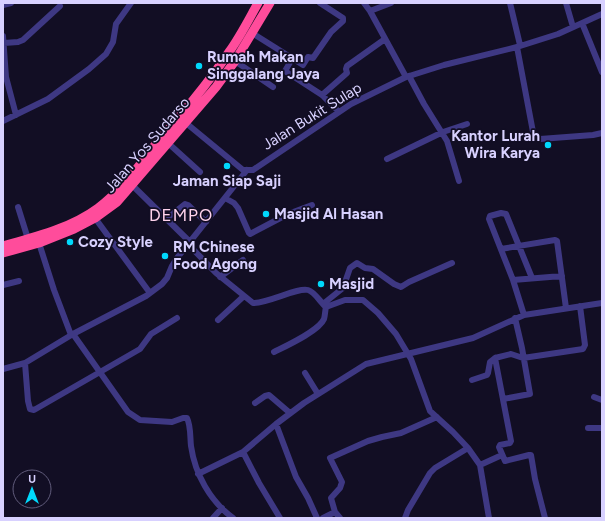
<svg xmlns="http://www.w3.org/2000/svg" width="605" height="521" viewBox="0 0 605 521" font-family="Figtree,sans-serif">
<style>
.lines{fill:none;stroke-linecap:round;stroke-linejoin:round}
.minor{stroke:#3e3883;stroke-width:6}
.highway{stroke:#ff4c9b;stroke-width:9}
.poi-dot{fill:#00d9fc;stroke:#120e24;stroke-width:1.5}
.labels{text-anchor:middle;dominant-baseline:central;stroke-width:3.5;stroke-linejoin:round;paint-order:stroke}
.poi-label{font-size:15px;font-weight:bold;fill:#d8d1ff;stroke:#120e24;text-anchor:start}
.street-label{font-size:15px;fill:#d8d1ff;stroke:#120e24}
.quarter-label{font-size:17px;letter-spacing:1px;fill:#ffd3ed;stroke:#120e24}
</style>
<rect width="100%" height="100%" fill="#120e24"/>
<g class="lines">
<path class="minor" d="M364 3 370 11 406 77
M510 3 520 45
M566 3 573 27
M3 5 11 3
M370 11 391 3
M582 23 602 72
M252 33 303 65 308 57 313 58 331 32 343 21V18L320 3
M3 36 6 77 16 115
M4 43 18 42 23 40 60 6
M517 47 533 132 536 137 540 139 593 135 602 133
M292 59 285 71 322 95 339 112
M235 61 273 87
M409 76 424 104 447 141 459 181
M322 95 347 73 346 69 347 66 385 39
M3 121 48 99 89 69 106 54 113 42 116 24 131 3
M186 123 243 170H253L351 104 406 77 444 65 517 47 558 34 602 14
M168 143 200 172
M387 159 443 132 467 124
M132 185 190 242
M225 198 234 203 238 208 249 233 250 234 288 214 312 205
M18 207 28 239
M95 218 150 293
M166 219 185 204 188 205 206 222
M39 243 54 290 71 335
M188 244 216 273 253 303C269 303 298 287 308 290 315 292 320 302 326 307
M501 249 555 240 557 241 566 308
M220 277 243 260
M513 280 562 276
M3 285 19 281
M323 304 343 288 350 268 357 263 365 268 373 269 394 284 401 287 409 282 452 263
M326 307 345 300H363L378 313 396 334 411 359 430 411 453 432 468 448 480 465 489 518
M524 315 513 280 489 219 490 216 501 213 506 214 532 278
M218 320 244 296
M73 334 128 412 140 420 172 422 183 418H187C191 426 190 438 191 446 195 474 210 501 233 518
M274 352C286 346 319 331 324 319 325 316 325 311 326 307
M25 363 28 401 30 409 34 410 140 349 151 334 177 318
M3 369 25 363 73 334 146 296 162 284 167 278 172 266 177 258 247 170
M305 373 318 394
M472 380 487 375 488 373 490 362 495 358
M594 397 602 400
M503 399 530 394 522 348 515 318
M255 403 265 396 269 395 290 413
M276 424 296 477 308 498 317 518
M588 428H602
M243 452 259 483 280 518
M480 465 502 455
M198 474 243 452 276 424 304 403 366 364 473 338 524 315 602 303
M213 518 222 508
M323 518 335 512
M340 518 335 512 331 498 340 488 342 482 330 458 368 441 382 437 401 433 437 417
M405 518 408 510 430 473 435 468 468 448
M545 518 535 479 531 455H529L505 461 499 447 500 445 510 443 511 441 495 358 511 354 523 358 583 349 585 345 580 306"/>
<path class="highway" d="M3 246C35 237 71 228 98 208 121 191 138 167 155 145 181 115 207 85 229 52 240 37 249 19 258 3
M3 253 39 243 74 229 95 218 117 202 216 87 235 61 270 3"/>
</g>
<g class="poi-dot">
<circle cx="199" cy="66" r="4"/>
<circle cx="548" cy="145" r="4"/>
<circle cx="227" cy="166" r="4"/>
<circle cx="266" cy="214" r="4"/>
<circle cx="70" cy="242" r="4"/>
<circle cx="165" cy="256" r="4"/>
<circle cx="321" cy="284" r="4"/>
</g>
<g class="labels">
<g class="poi-label">
<text x="207" y="57">Rumah Makan<tspan x="207" dy="17">Singgalang Jaya</tspan></text>
<text x="540" y="136" text-anchor="end">Kantor Lurah<tspan x="540" dy="17">Wira Karya</tspan></text>
<text x="227" y="181" text-anchor="middle">Jaman Siap Saji</text>
<text x="274" y="214">Masjid Al Hasan</text>
<text x="78" y="242">Cozy Style</text>
<text x="173" y="247">RM Chinese<tspan x="173" dy="17">Food Agong</tspan></text>
<text x="329" y="284">Masjid</text>
</g>
<g class="street-label">
<text transform="translate(312 116) rotate(-32)">Jalan Bukit Sulap</text>
<text transform="translate(147 145) rotate(-49)">Jalan Yos Sudarso</text>
</g>
<g class="quarter-label">
<text x="181" y="215">DEMPO</text>
</g>
</g>
<rect width="605" height="521" fill="none" stroke="#d8d1ff" stroke-width="8"/>
<g transform="translate(32 489)"><circle r="19" fill="#120e24" stroke="#615c7c"/>
<path d="M0-3L7 15L0 10L-7 15Z" fill="#00d9fc"/>
<text y="-6" font-size="11" font-weight="bold" text-anchor="middle" fill="#d8d1ff">U</text>
</g>
</svg>
